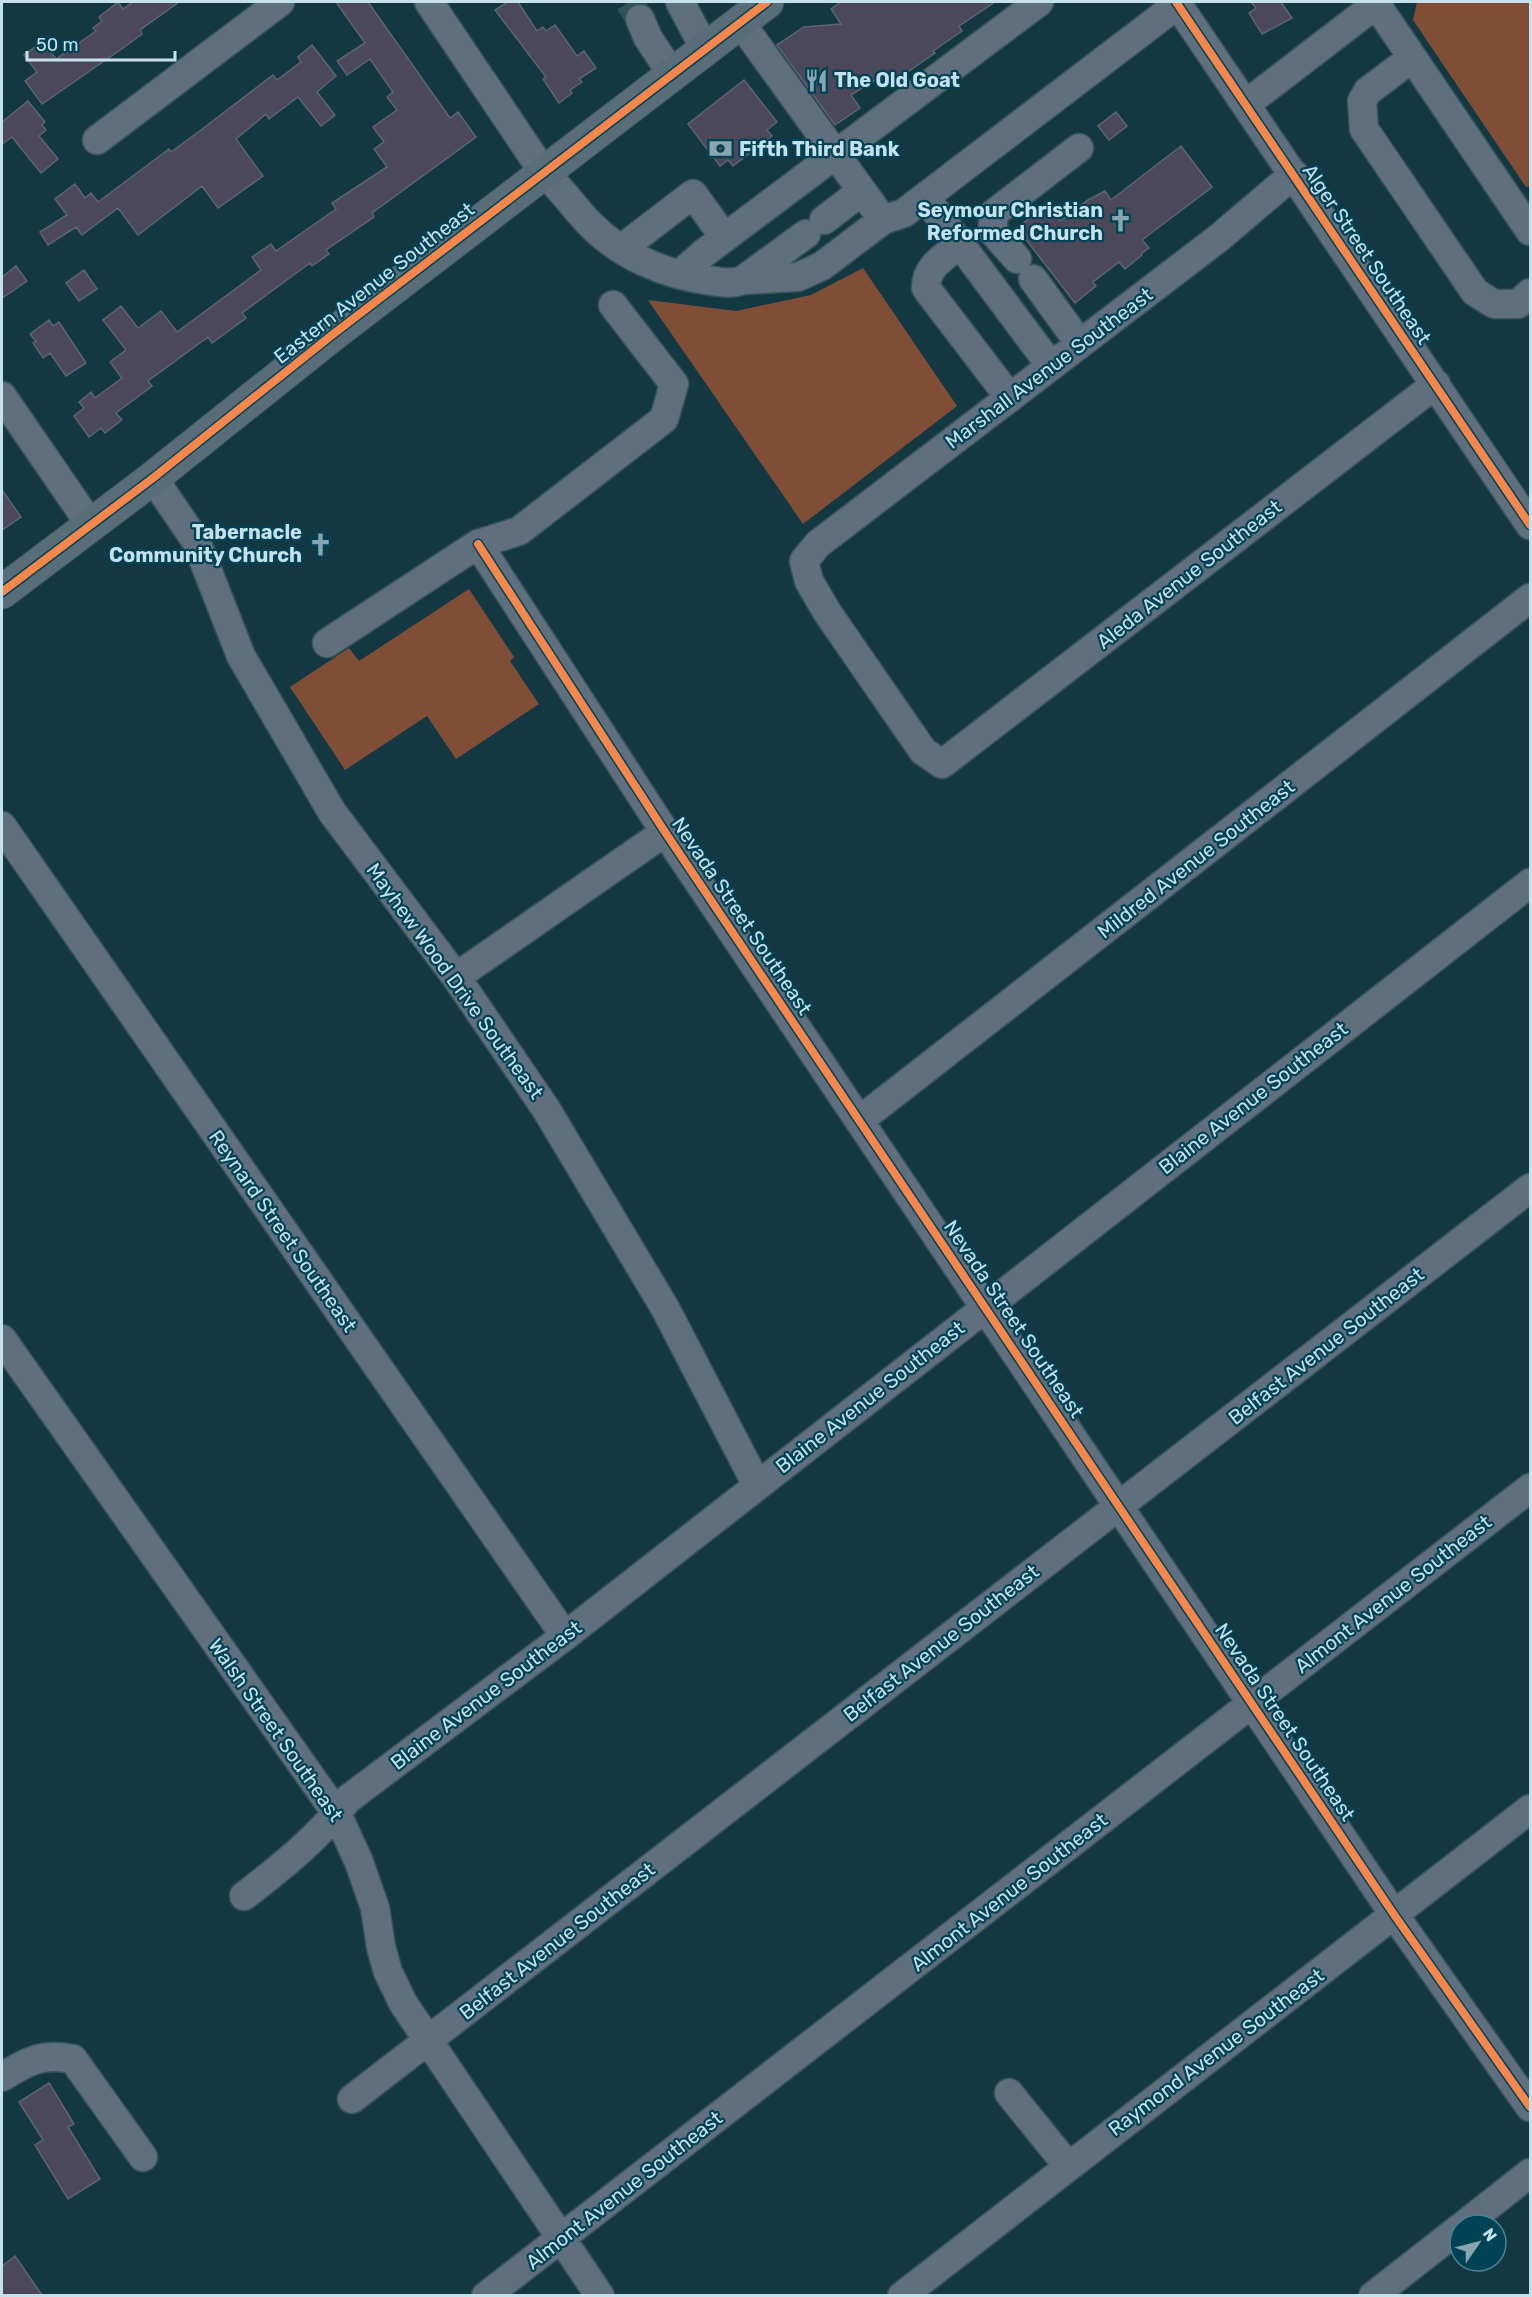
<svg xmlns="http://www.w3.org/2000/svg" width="1532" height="2297" viewBox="0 0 1532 2297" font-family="Rubik,sans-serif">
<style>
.green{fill:#804e36}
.building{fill:#4a4859;stroke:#5e656f;stroke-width:1.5}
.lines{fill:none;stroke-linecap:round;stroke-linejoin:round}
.minor-tunnel{stroke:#2f515c;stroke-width:28;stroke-dasharray:28 14;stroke-linecap:butt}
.minor-casing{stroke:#37545d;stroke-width:31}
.major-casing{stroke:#37545d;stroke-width:35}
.minor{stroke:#606f7d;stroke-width:28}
.major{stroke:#596d79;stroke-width:33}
.cycleway-casing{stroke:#014255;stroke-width:11}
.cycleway{stroke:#f5874c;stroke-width:8}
.labels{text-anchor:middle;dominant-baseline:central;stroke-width:4.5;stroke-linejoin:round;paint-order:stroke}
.poi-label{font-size:20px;font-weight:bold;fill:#c5e1ec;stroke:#014255;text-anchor:start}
.street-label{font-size:20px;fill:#c5e1ec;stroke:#014255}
</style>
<rect width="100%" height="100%" fill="#143842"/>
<path class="green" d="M1417 2H1530V186L1526 187 1413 20Z
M863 268 957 406 803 524 648 300 736 311 811 295Z
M469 589 514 657 510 661 539 704 456 759 427 716 345 770 290 687 349 648 359 661Z"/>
<path class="building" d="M118 2 123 9 133 2H179L140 30 142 34 123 48 42 104 25 81 37 72 24 55 43 41 56 59 96 31 93 28 102 21 99 17Z
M336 2H368L450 118 458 112 476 137 372 213 374 217 326 250 329 254 312 266 310 263 242 313 246 318 212 343 208 337 148 381 152 386 116 413 122 420 105 433 101 428 89 437 74 416 84 408 79 402 91 392 95 398 122 378 110 362 126 350 103 320 121 306 138 328 161 311 177 332 261 270 252 257 271 244 276 251 336 209 332 203 387 167 374 149 384 142 373 127 397 110 387 97 393 92 370 59 347 75 337 61 365 43Z
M508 2H518L537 31 543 27 546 31 555 25 577 56 584 51 596 68 579 79 582 82 570 90 572 93 559 103 543 79 546 77 495 10Z
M841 2H995L959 26 962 31 933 51 935 53 885 88 878 78 851 95 860 108 835 125 777 45 804 27 841 24 831 9Z
M1251 2H1281L1292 18 1262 34 1249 13 1256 8Z
M312 45 336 76 317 92 335 115 321 126 298 97 269 119 266 114 236 139 263 176 218 208 202 186 138 235 118 208 82 235 76 227 48 245 40 232 67 215 55 199 75 184 85 198 91 193 98 202 169 149 171 152 201 130 273 75 277 80 301 62 298 57Z
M744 80 777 122 767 130 772 136 733 166 728 160 720 166 688 124Z
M28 101 45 122 42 125 46 130 39 136 58 159 41 173 12 137 2 144V122Z
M1116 112 1127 126 1109 140 1098 126Z
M1181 146 1212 187 1142 240 1149 248 1141 254 1142 255 1125 269 1119 262 1093 282 1096 286 1075 303 1017 228 1047 205 1060 221 1088 200 1105 191 1111 200Z
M16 266 27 281 2 298V277Z
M84 270 97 289 79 301 66 283Z
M49 320 53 326 59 322 86 363 66 376 50 353 43 358 33 343 36 341 30 334Z
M2 490 21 517 2 530Z
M49 2083 74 2124 68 2127 100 2179 68 2199 35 2145 43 2140 19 2102Z
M15 2256 42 2295H2V2266Z"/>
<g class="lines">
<path class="minor-tunnel" d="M629 2 640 19"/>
<defs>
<path id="minor" d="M429 2 544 173C562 189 574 208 591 225 620 255 666 275 707 280 719 282 732 285 743 280L798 277 822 266 883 220 904 213 1178 4
M680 2 705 49
M1176 2 1530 525
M1376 4 1530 231
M640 19 648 38 672 74
M740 22 883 220
M1412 58 1368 91 1362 101 1364 129 1475 292 1494 304H1518L1530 293
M1246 104 1379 2
M97 140 280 2
M1294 174 1220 237 818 544 804 561 809 581 827 612 923 751 942 764 1436 384
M925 197 1051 366
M824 220 862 191
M960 245C944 257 926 266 926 288L1010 398
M621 249 693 194 724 237
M1017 259 993 232V214L1079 148
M680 274 704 253 1039 2
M1033 279 1080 344
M743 280 806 234
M2 396 90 524
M153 478 196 541 241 656 332 812 456 977 546 1109 665 1308 757 1485
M478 544 665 832 1105 1486 1395 1916 1530 2107
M327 643 478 544 519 531 664 419 674 384 613 305
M2 826 565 1636
M456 977 665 832
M860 1120 1530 598
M2 1339 337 1814 359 1862 375 1908 381 1947 388 1972 403 2003 600 2296
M244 1896C283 1866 318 1838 348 1799L565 1636 1530 883
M2 2077C28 2061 42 2053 73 2059L143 2157
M1009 2093 1068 2166
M352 2099 1530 1188
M1464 2225 1530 2173
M486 2296 1530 1488
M902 2296 1530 1809
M1373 2296 1460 2228"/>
<path id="major" d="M2 592 153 478 332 335 767 2"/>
</defs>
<use href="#minor" class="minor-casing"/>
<use href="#major" class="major-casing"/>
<use href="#minor" class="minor"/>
<use href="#major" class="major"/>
<defs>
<path id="cycleway" d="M1176 2 1530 525
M478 544 665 832 1105 1486 1395 1916 1530 2107
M2 592 153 478 332 335 767 2"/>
</defs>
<use href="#cycleway" class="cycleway-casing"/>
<use href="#cycleway" class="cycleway"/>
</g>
<defs>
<symbol id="restaurant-bare" viewBox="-9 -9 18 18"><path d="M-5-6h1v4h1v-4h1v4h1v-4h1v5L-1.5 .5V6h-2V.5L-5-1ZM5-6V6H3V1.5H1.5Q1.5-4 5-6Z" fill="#87a6b0" stroke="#014255" stroke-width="2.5" paint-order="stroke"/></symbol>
<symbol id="bank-bare" viewBox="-9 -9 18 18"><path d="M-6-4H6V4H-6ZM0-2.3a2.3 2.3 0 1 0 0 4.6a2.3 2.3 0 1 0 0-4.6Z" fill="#87a6b0" stroke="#014255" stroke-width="2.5" paint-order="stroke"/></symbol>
<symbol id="church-bare" viewBox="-9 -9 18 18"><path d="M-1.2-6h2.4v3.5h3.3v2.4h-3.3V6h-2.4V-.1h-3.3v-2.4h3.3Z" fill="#87a6b0" stroke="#014255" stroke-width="2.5" paint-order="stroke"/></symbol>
</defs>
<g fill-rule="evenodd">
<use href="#restaurant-bare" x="800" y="64" width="33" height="33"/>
<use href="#bank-bare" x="704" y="132" width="33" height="33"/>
<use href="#church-bare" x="1104" y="204" width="33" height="33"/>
<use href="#church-bare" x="304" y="528" width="33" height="33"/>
</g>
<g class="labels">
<g class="poi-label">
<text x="834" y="80">The Old Goat</text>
<text x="739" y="149">Fifth Third Bank</text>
<text x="1103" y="210" text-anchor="end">Seymour Christian<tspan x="1103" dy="23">Reformed Church</tspan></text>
<text x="302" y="532" text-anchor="end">Tabernacle<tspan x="302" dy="23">Community Church</tspan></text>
</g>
<g class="street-label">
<text transform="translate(1367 254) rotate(56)">Alger Street Southeast</text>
<text transform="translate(374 283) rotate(-38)">Eastern Avenue Southeast</text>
<text transform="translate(1049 368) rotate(-37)">Marshall Avenue Southeast</text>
<text transform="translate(1189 574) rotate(-38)">Aleda Avenue Southeast</text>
<text transform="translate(1196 859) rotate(-38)">Mildred Avenue Southeast</text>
<text transform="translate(742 916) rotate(56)">Nevada Street Southeast</text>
<text transform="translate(455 981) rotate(54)">Mayhew Wood Drive Southeast</text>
<text transform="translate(1253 1098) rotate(-38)">Blaine Avenue Southeast</text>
<text transform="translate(283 1231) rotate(55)">Reynard Street Southeast</text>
<text transform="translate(1014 1319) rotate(56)">Nevada Street Southeast</text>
<text transform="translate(1326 1346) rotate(-38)">Belfast Avenue Southeast</text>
<text transform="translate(870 1397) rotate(-38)">Blaine Avenue Southeast</text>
<text transform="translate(1393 1594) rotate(-38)">Almont Avenue Southeast</text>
<text transform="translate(941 1643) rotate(-38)">Belfast Avenue Southeast</text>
<text transform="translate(486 1695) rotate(-37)">Blaine Avenue Southeast</text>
<text transform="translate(1285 1722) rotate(56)">Nevada Street Southeast</text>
<text transform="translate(276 1730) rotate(55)">Walsh Street Southeast</text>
<text transform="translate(1009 1892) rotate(-38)">Almont Avenue Southeast</text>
<text transform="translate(557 1941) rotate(-38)">Belfast Avenue Southeast</text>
<text transform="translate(1216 2052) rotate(-37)">Raymond Avenue Southeast</text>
<text transform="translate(624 2190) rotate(-38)">Almont Avenue Southeast</text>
</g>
</g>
<rect width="1532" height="2297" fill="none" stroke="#c5e1ec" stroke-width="6"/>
<g transform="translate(1478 2243) rotate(55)"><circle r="28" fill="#014255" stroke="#4f8291" stroke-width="1.5"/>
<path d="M0-4.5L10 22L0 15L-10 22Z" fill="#87a6b0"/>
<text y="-9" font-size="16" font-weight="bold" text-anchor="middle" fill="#c5e1ec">N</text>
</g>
<path d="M27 51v9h148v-9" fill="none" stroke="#c5e1ec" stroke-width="3"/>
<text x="36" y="51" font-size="18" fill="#c5e1ec" stroke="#014255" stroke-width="4.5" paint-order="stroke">50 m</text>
</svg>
